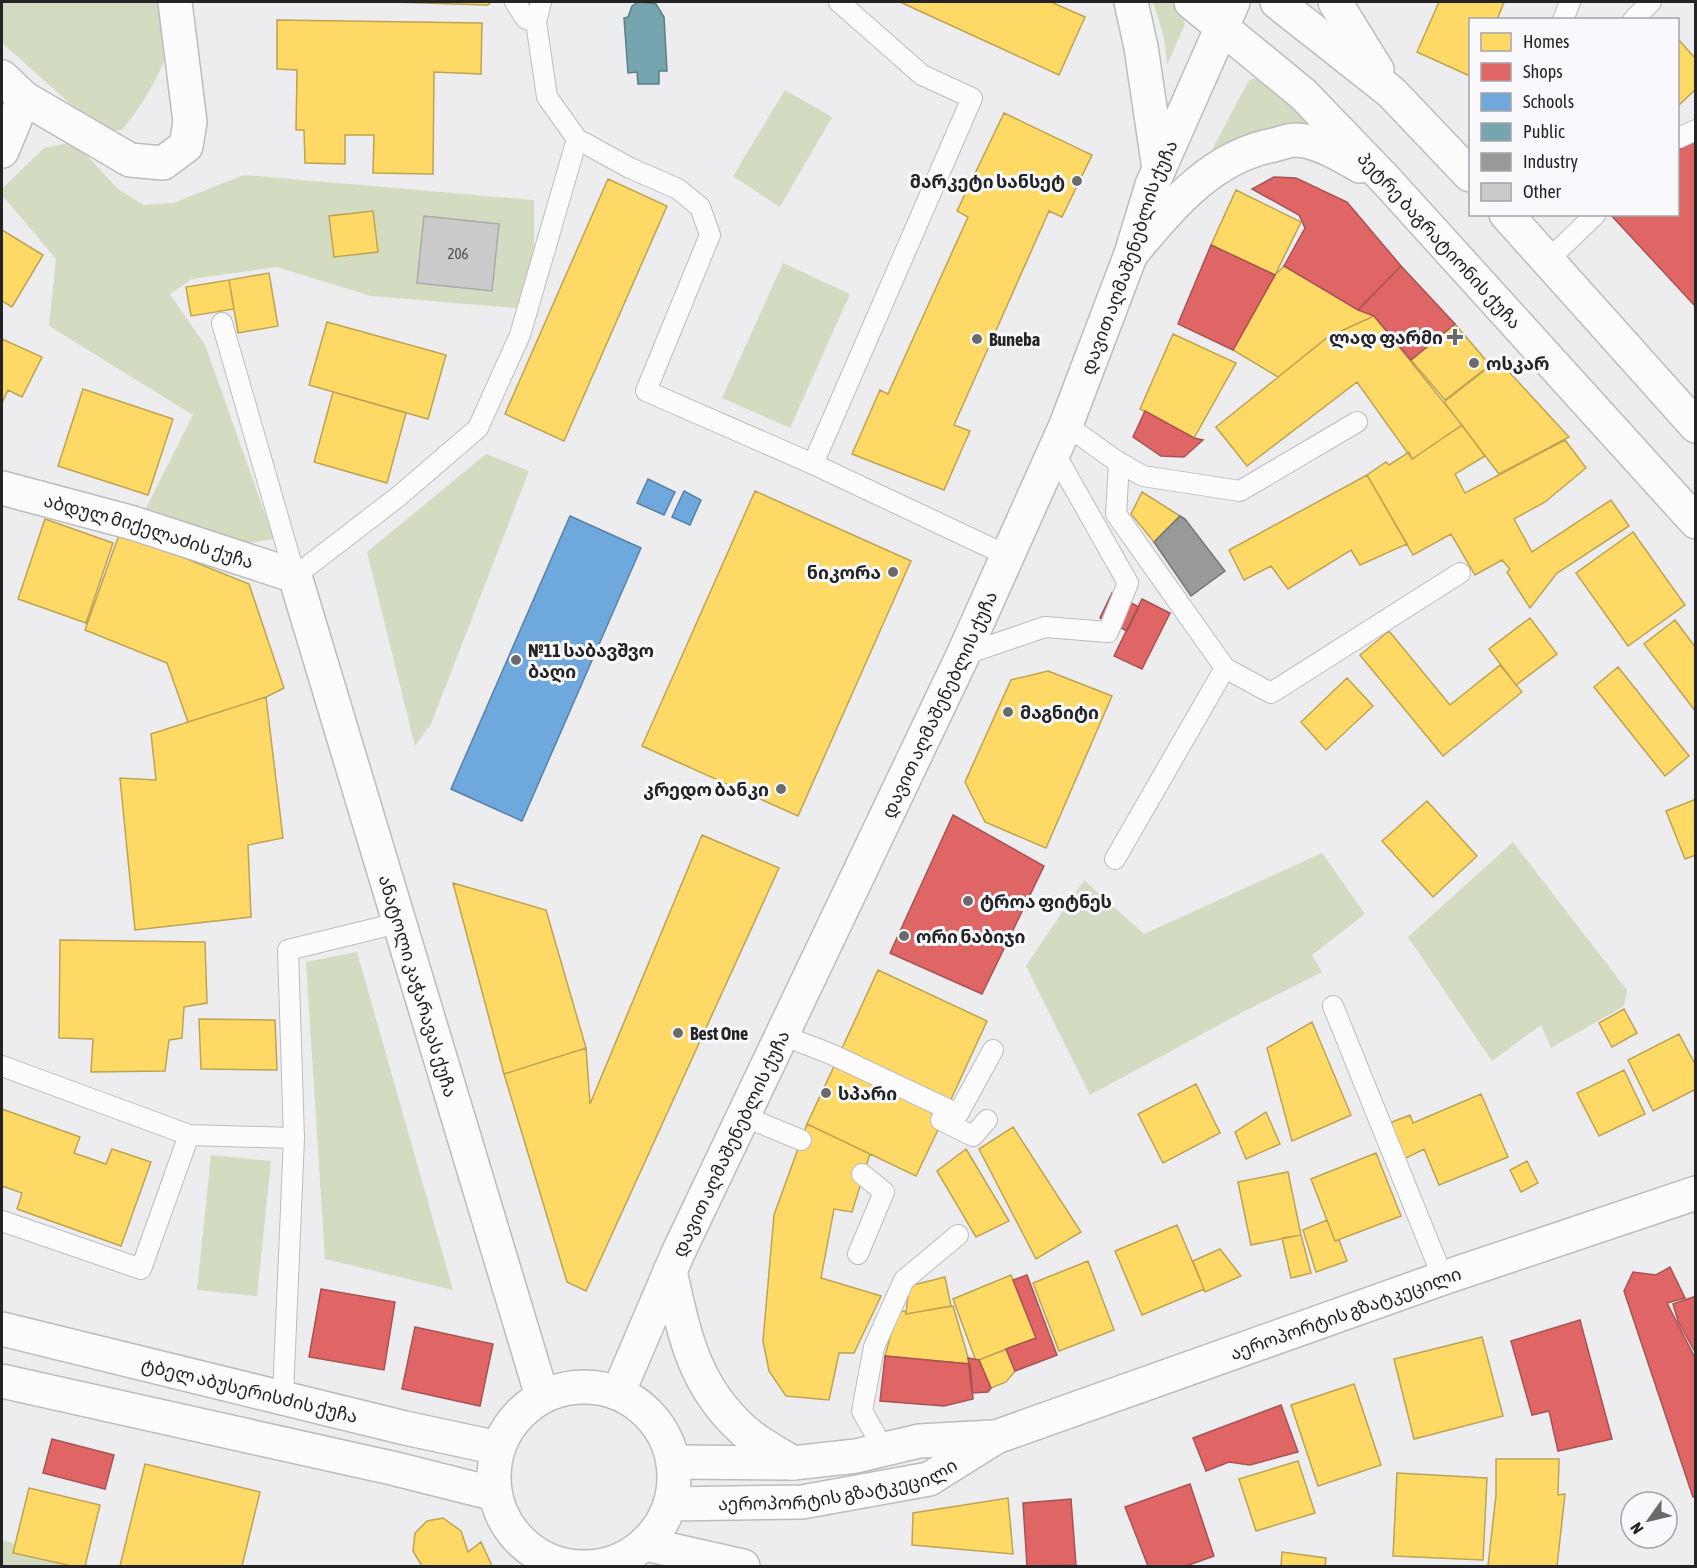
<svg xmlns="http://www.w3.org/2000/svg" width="1697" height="1568" viewBox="0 0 1697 1568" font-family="'Asap Condensed','Noto Sans Georgian',sans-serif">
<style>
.green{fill:#d3dbc1}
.homes{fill:#ffd966;stroke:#bda352;stroke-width:1.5}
.shops{fill:#e06666;stroke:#a85252;stroke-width:1.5}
.schools{fill:#6fa8dc;stroke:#5880a5;stroke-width:1.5}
.public{fill:#76a5af;stroke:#5d7e86;stroke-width:1.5}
.industry{fill:#999;stroke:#767676;stroke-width:1.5}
.building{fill:#cbcbcb;stroke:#abaaab;stroke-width:1.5}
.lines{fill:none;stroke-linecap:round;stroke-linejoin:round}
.lane-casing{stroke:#bcbcbe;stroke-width:22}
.street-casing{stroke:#bcbcbe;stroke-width:36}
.secondary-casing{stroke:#bcbcbe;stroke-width:36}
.primary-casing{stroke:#bcbcbe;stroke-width:36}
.lane{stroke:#fcfcfd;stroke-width:20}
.street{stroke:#fcfcfd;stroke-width:33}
.secondary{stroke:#fcfcfd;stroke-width:33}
.primary{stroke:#fcfcfd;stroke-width:33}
.poi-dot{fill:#6a6a6c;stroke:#f9f9fd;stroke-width:2}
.labels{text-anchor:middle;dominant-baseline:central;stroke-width:6;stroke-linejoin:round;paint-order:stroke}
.number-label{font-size:15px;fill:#4e4e4e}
.poi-label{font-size:18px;font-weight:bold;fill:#242425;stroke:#f9f9fd;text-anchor:start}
.street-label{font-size:18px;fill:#242425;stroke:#f9f9fd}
</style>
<rect width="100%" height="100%" fill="#ededef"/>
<path class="green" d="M2 2H159L175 32C163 70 147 99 122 130L110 131 84 116 2 43Z
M1153 2H1175L1180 5 1185 24 1167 65 1164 37Z
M1264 76 1334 138 1203 167 1249 80Z
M785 90 832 117 780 207 733 176Z
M74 142 119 190 144 205 173 203 244 175 534 200V253L517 308 371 296 277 267 192 279 170 294 205 345 274 539 234 545 143 514 193 415 49 326 56 259 2 195V189L44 148Z
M783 263 850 294 790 428 722 398Z
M486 454 529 471 431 724 415 746 367 552Z
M1513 842 1627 990 1624 1006 1551 1048 1541 1025 1492 1061 1408 937Z
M1322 853 1365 914 1312 955 1322 972 1241 1013 1090 1095 1026 966 1084 880 1144 934Z
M357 952 453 1290 325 1259 306 962Z
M211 1155 271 1161 257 1296 197 1290Z
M2 1540 93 1566H2Z"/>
<path class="homes" d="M391 2H491L488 5Z
M900 2H1051L1085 17 1059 75Z
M1439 2H1504L1497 20H1470V76L1417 52Z
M277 20 482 23 481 74 434 72 433 174 373 173 374 135H345V164L305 163 304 130H296L297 70 277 69Z
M1678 39 1696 59V89L1678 106Z
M1004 113 1092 155 1062 217 1049 211 954 425 970 431 944 490 852 454 880 390 888 394 968 217 957 211Z
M608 179 667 206 564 441 505 414Z
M1236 190 1301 222 1275 275 1211 245Z
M373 211 378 252 334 257 329 216Z
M2 230 43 255 12 307 2 301Z
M1284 266 1374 316 1328 337 1278 377 1233 350 1275 275Z
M269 273 278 326 238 333 229 280Z
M229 280 234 309 191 316 186 287Z
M1374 316 1462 425 1412 459 1357 382 1247 466 1216 427 1328 337Z
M327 322 446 355 428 419 309 385Z
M1455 324 1490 365 1445 400 1411 360Z
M1173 334 1236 363 1194 438 1140 409Z
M2 339 42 357 22 397 8 390 2 403Z
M1498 360 1569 437 1499 474 1444 402Z
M83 389 173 419 148 495 58 466Z
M333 392 406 413 387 483 314 462Z
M1462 425 1485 456 1455 474 1465 493 1565 440 1586 468 1545 502 1514 519 1532 552 1611 500 1629 526 1557 573 1530 608 1507 572 1510 569 1502 560 1475 575 1451 534 1413 555 1367 475 1386 462 1389 465 1409 452 1412 459Z
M1367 475 1407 544 1360 565 1351 550 1288 589 1271 566 1244 580 1229 550Z
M755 491 911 561 798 816 642 746Z
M1142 492 1180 516 1154 542 1131 514Z
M45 519 113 543 86 623 18 599Z
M120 532 249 584 284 688 266 697 188 722 167 663 85 630Z
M1633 532 1685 605 1628 646 1576 573Z
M1530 618 1557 654 1516 685 1489 649Z
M1675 620 1696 648V712L1644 644Z
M1389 631 1450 705 1500 665 1522 692 1443 756 1360 655Z
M1618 667 1689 756 1665 776 1594 687Z
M1048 671 1112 696 1046 848 985 822 965 782 1011 680Z
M1347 678 1373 706 1326 750 1301 722Z
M266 697 283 838 248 845 251 917 135 930 120 778 156 780 151 734Z
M1696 799V855L1685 859 1666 811Z
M1427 801 1477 856 1433 897 1382 841Z
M702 835 779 868 586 1291 567 1282 504 1074 586 1048 590 1104Z
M453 883 546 910 586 1048 504 1074Z
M60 940 205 942 207 1003 184 1007 182 1038 169 1040 165 1071 91 1072 93 1039 59 1038Z
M878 970 987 1021 948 1106 839 1055Z
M1624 1009 1637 1033 1612 1047 1599 1023Z
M199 1019 275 1020 277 1070 201 1069Z
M1312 1022 1351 1115 1292 1141 1267 1048Z
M1679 1034 1696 1066V1089L1653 1111 1628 1060Z
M836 1062 945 1115 916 1176 807 1124Z
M1624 1070 1645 1114 1599 1136 1577 1093Z
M1196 1084 1220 1133 1163 1163 1138 1114Z
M1481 1094 1508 1157 1439 1185 1424 1149 1404 1159 1387 1124 1410 1115 1413 1123Z
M2 1109 80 1137 74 1153 106 1164 112 1149 151 1162 121 1246 17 1209 22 1193 2 1186Z
M1266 1112 1280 1144 1246 1159 1235 1132Z
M807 1124 870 1154 852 1212 834 1209 821 1278 881 1296 854 1353H839L829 1400 786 1396 769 1371 763 1341 774 1215Z
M1013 1127 1081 1232 1036 1259 979 1149Z
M966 1149 1009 1221 976 1237 937 1171Z
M1376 1153 1401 1216 1335 1241 1311 1179Z
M1527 1161 1538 1183 1521 1192 1510 1170Z
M1288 1172 1301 1235 1251 1245 1238 1182Z
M1327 1220 1335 1241 1339 1240 1347 1261 1316 1272 1303 1230Z
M1177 1225 1204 1289 1142 1315 1115 1251Z
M1301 1235 1311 1273 1291 1278 1282 1238Z
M1220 1249 1241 1276 1205 1292 1193 1261Z
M1088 1261 1114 1330 1059 1351 1033 1283Z
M1011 1275 1036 1338 976 1361 953 1299Z
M945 1277 951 1306 906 1314 909 1286Z
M953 1306 970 1364 885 1356 897 1312 905 1311 906 1314Z
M1482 1337 1503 1416 1414 1439 1394 1359Z
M1006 1349 1015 1371 1006 1382 991 1388 979 1360Z
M1354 1384 1381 1465 1318 1486 1291 1405Z
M1496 1459H1559L1558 1495 1565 1494 1557 1566H1488L1496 1495Z
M1298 1461 1315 1513 1256 1531 1239 1479Z
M145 1464 260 1492 242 1566H120Z
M1397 1473 1487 1478 1483 1560 1393 1556Z
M29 1488 100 1505 85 1566H72L13 1553Z
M1008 1498 1013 1554 912 1545 913 1513Z
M443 1518 461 1531 468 1552 481 1542 492 1566H422L413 1551 415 1533 427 1521Z
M1282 1552 1326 1558 1325 1566H1281Z"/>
<path class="shops" d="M1696 134V307L1610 214H1678V151Z
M1274 177 1296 178 1347 202 1401 266 1358 310 1284 266 1305 228 1299 215 1252 189Z
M1211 245 1275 275 1233 350 1178 324Z
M1401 266 1455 324 1411 360 1374 316 1358 310Z
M1145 411 1194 438 1203 440 1184 457 1161 456 1133 437Z
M1112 593 1139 607 1127 631 1100 618Z
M1142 599 1170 613 1142 669 1114 656Z
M953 815 1044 866 982 994 890 953Z
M1670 1267 1685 1298 1667 1303 1696 1360V1496L1693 1497 1624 1291 1633 1272 1656 1275Z
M1027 1275 1057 1355 1015 1371 1006 1349 1036 1338 1013 1280Z
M321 1289 395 1302 384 1370 309 1357Z
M1696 1296V1354L1678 1321 1673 1304Z
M1580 1320 1612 1439 1558 1451 1549 1411 1532 1415 1511 1341Z
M415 1327 493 1344 480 1406 402 1389Z
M885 1356 970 1364 973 1399 944 1406 880 1401Z
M968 1358 979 1360 991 1388 988 1392 972 1393Z
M1281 1405 1298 1452 1250 1465 1229 1462 1206 1471 1193 1438Z
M52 1439 114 1455 105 1489 43 1473Z
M1190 1484 1214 1556 1186 1566H1148L1125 1507Z
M1071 1499 1076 1565 1027 1566 1023 1503Z"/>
<path class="schools" d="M648 479 675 492 664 515 637 503Z
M684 491 701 500 690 525 672 517Z
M570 516 641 548 522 821 451 789Z"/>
<path class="public" d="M638 2 656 4 664 17 667 71H659V84H638L637 72 628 73 624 18 628 17 632 6Z"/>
<path class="industry" d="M1180 516 1185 519 1225 571 1191 596 1154 542Z"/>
<path class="building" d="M424 216 499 224 492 291 417 283Z"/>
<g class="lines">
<defs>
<path id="lane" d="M515 2 526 19 536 22
M541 2 536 22 547 97 577 139 630 168 678 189 700 207 710 235 646 391 813 464 1006 555
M1563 20 1570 2
M1633 20 1651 2
M1678 138 1696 130
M1548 260 1596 214
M222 323 295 576 399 496 478 428 520 335 577 139
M1066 425 1115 460 1143 476 1240 491 1357 422
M1119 462 1116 514 1225 668
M813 464 972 98 922 75 839 2
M963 655 1045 627 1108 632 1128 583 1054 452
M1115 859 1225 668 1271 693 1460 573
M1333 1006 1443 1278
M782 1035 831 1054 958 1114 993 1050
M2 1066 189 1135 294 1138 283 1396
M743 1116 801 1140
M941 1120 973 1136 987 1120
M294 1138 288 950 398 923
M2 1221 141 1269 189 1135
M858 1254 884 1192 862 1174
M884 1450 862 1411 874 1347 904 1280 958 1235"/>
<g id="street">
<path d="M2 77 24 98 130 160 163 163 186 146 190 122 175 2"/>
<path d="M2 151 24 98"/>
<path id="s1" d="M2 488 133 523 295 576 542 1396"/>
</g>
<g id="secondary">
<path d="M670 1271C684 1333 693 1384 742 1429 757 1443 776 1452 793 1463"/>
<path id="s2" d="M2 1329 405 1428 498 1448"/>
<path d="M2 1381 396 1469 495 1494"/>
<circle cx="584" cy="1477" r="90"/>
<path id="s3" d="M618 1393 678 1253 963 655 1066 425 1131 254 1152 185 1233 2"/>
<path d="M673 1462 793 1463 856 1456 919 1441 993 1437"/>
<path id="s4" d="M670 1504 802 1502 929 1479 996 1437 1443 1278 1696 1193"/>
<path d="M645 1544 743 1566"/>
</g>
<g id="primary">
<path d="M1131 2 1141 47 1159 169"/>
<path id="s5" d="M1191 2 1303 94 1385 179 1696 522"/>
<path d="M1277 2 1391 92 1470 175"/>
<path d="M1335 2 1377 70"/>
<path d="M1506 214 1696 426"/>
<path d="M1131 254C1171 207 1210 157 1274 145 1281 143 1289 140 1296 140 1319 141 1342 156 1360 166"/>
</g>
</defs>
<use href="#lane" class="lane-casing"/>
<use href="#street" class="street-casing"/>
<use href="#secondary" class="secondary-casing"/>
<use href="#primary" class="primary-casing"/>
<use href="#lane" class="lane"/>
<use href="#street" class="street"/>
<use href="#secondary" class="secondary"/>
<use href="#primary" class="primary"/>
</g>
<g class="poi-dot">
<circle cx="1077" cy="181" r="6"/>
<path d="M1452 328h6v6h6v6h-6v6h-6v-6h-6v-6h6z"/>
<circle cx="977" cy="339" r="6"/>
<circle cx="1474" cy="363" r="6"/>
<circle cx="893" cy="572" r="6"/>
<circle cx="516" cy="660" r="6"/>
<circle cx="1008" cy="712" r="6"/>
<circle cx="781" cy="789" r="6"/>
<circle cx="968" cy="901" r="6"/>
<circle cx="904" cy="936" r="6"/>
<circle cx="678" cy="1033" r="6"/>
<circle cx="826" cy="1093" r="6"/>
</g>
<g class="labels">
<g class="number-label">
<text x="458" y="253">206</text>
</g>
<g class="poi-label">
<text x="1065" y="181" text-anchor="end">მარკეტი სანსეტ</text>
<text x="1443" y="337" text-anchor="end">ლად ფარმი</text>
<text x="989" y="339">Buneba</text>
<text x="1486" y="363">ოსკარ</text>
<text x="881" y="572" text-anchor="end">ნიკორა</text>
<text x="528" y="650">№11 საბავშვო<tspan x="528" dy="21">ბაღი</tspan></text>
<text x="1020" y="712">მაგნიტი</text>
<text x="769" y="789" text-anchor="end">კრედო ბანკი</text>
<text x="980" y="901">ტროა ფიტნეს</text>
<text x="916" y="936">ორი ნაბიჯი</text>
<text x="690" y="1033">Best One</text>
<text x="838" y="1093">სპარი</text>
</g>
<g class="street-label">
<text stroke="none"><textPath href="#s5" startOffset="345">პეტრე ბაგრატიონის ქუჩა</textPath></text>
<text stroke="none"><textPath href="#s3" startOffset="1246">დავით აღმაშენებლის ქუჩა</textPath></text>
<text stroke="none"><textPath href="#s1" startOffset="153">აბდულ მიქელაძის ქუჩა</textPath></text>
<text stroke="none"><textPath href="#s3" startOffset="760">დავით აღმაშენებლის ქუჩა</textPath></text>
<text stroke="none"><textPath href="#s1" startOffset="734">ანატოლი კაჭარავას ქუჩა</textPath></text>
<text stroke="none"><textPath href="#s3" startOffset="274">დავით აღმაშენებლის ქუჩა</textPath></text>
<text stroke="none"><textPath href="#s4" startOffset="711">აეროპორტის გზატკეცილი</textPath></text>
<text stroke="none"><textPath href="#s2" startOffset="255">ტბელ აბუსერისძის ქუჩა</textPath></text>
<text stroke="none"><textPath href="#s4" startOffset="170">აეროპორტის გზატკეცილი</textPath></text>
</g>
</g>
<rect width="1697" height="1568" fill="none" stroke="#242425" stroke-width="6"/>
<rect x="1469" y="18" width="210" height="198" fill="#f9f9fd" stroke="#a4a4a7" stroke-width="1.5"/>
<rect x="1481" y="33" width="30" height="18" fill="#ffd966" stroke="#a4a4a7" stroke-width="1.5"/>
<text x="1523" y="48" font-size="18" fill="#242425">Homes</text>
<rect x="1481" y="63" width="30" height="18" fill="#e06666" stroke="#a4a4a7" stroke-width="1.5"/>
<text x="1523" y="78" font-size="18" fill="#242425">Shops</text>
<rect x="1481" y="93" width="30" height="18" fill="#6fa8dc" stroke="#a4a4a7" stroke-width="1.5"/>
<text x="1523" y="108" font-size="18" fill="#242425">Schools</text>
<rect x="1481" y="123" width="30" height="18" fill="#76a5af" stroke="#a4a4a7" stroke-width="1.5"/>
<text x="1523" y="138" font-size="18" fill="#242425">Public</text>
<rect x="1481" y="153" width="30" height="18" fill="#999999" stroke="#a4a4a7" stroke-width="1.5"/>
<text x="1523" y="168" font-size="18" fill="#242425">Industry</text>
<rect x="1481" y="183" width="30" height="18" fill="#cbcbcb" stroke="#a4a4a7" stroke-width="1.5"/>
<text x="1523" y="198" font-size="18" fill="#242425">Other</text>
<g transform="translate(1649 1520) rotate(236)"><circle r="28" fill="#f9f9fd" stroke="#a4a4a7" stroke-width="1.5"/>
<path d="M0-4.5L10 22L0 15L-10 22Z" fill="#6a6a6c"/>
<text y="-9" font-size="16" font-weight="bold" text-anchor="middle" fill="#242425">N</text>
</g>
</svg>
